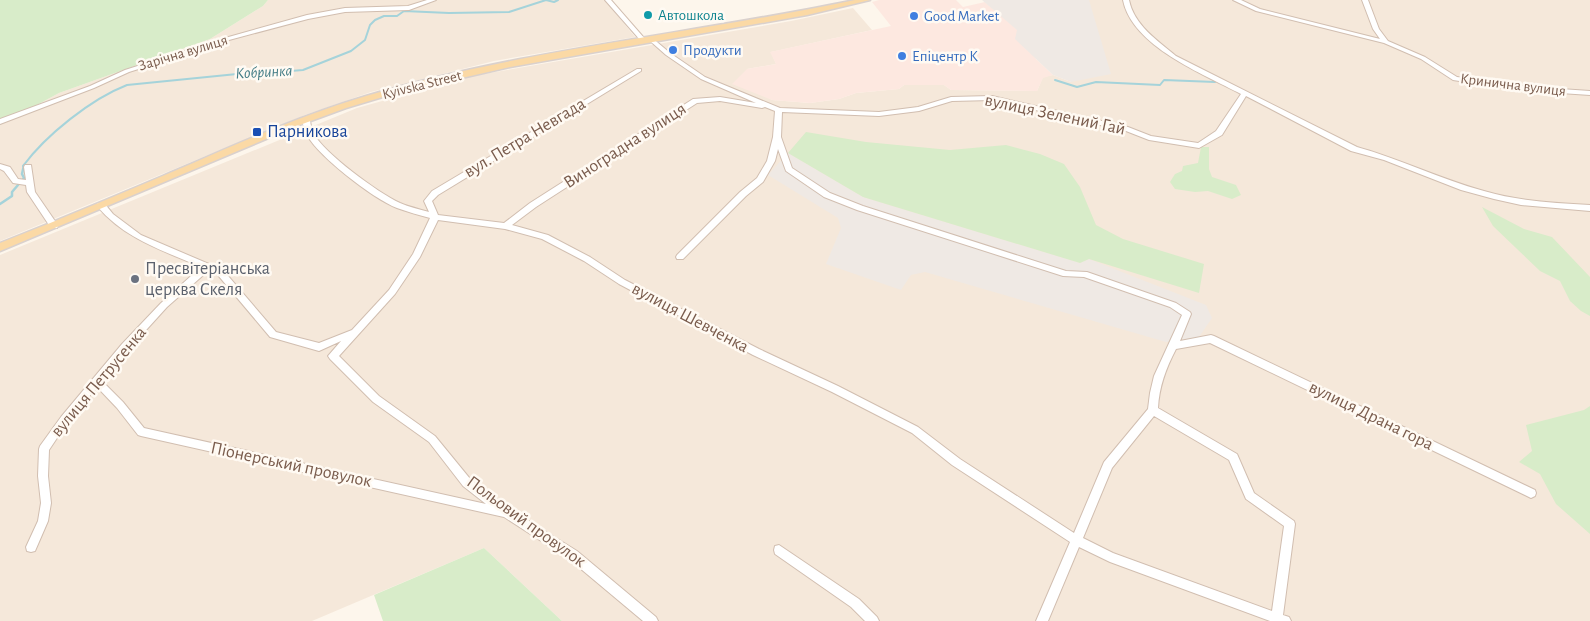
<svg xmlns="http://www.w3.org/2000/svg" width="1590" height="621" viewBox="0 0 1590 621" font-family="'Alegreya Sans',sans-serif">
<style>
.residential{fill:#f5e8da}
.commercial{fill:#fde8e0}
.industrial{fill:#efe9e4}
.green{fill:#d8ecc9}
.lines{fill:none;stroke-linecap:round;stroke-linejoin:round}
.stream-far1{stroke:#a5d3da;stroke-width:2}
.stream{stroke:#a5d3da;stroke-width:2.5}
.minor-casing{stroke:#d1beb0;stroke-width:2}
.major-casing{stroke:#dad1cd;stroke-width:3}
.minor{fill:#fff;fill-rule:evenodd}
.major{fill:#fbd9a5;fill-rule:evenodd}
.culture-dot{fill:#0f9aa8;stroke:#fffaf3;stroke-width:2}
.shop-dot{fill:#3f7fe0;stroke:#fffaf3;stroke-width:2}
.transit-dot{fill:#1a4fb4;stroke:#fffaf3;stroke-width:2}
.worship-dot{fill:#6b7280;stroke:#fffaf3;stroke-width:2}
.labels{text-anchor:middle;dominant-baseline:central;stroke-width:5;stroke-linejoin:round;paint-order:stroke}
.far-culture-label{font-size:15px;fill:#0d838f;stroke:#fffaf3;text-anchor:start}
.far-shop-label{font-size:15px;fill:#366cbe;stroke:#fffaf3;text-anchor:start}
.far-street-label{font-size:15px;fill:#7a5c4d;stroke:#fffaf3}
.far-water-label{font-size:16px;font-style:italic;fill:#437c86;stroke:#fffaf3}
.street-label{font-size:18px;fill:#7a5c4d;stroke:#fffaf3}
.transit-label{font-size:18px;fill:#164399;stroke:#fffaf3;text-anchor:start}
.worship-label{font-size:18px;fill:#5b616d;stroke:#fffaf3;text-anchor:start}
</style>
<rect width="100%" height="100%" fill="#fdf6ec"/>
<path class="residential" d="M268 0H605L635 37 494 61 371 92 305 115 0 241V125L59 93 210 39 263 6Z
M1089 0H1590V621H562L484 548 312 621H0V255L357 108 472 76 791 21 853 8 872 30 771 52 776 64 747 69 761 94 772 100 810 103 839 99 856 93 899 89 904 85H944L951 90 1037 91 1043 77 1053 75 1071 82Z"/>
<path class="commercial" d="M879 0H956L963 7 985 2 1018 30 1036 59 1053 75 1043 78 1037 91 951 90 944 85H904L899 89 856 93 839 99 810 103 772 100 732 84 747 69 776 64 770 52 891 26 872 2Z"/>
<path class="industrial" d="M982 0H1089L1111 74 1071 82 1053 75 1015 39 1017 30Z
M788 153 863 197 1080 263 1089 259 1206 305 1212 318 1199 337 1166 342 925 272 911 275 901 290 826 264 841 228 838 218 768 175Z"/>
<path class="green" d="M0 0H268L263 6 210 39 59 93 0 125Z
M806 132 866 142 950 150 1006 145 1040 154 1064 164 1080 187 1096 225 1123 239 1204 264 1199 293 1089 259 1080 263 863 197 788 153Z
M1201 147H1209V169L1212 177 1236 185 1241 195 1232 199 1208 191 1195 192 1175 189 1170 182 1175 174 1182 171 1183 166 1198 163Z
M1482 207 1524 229 1552 237 1590 277V316L1581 311 1570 301 1560 281 1540 271 1493 226Z
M1590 406V534L1556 504 1540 474 1519 462 1532 451 1526 425 1584 410Z
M484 548 562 621H383L374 595Z"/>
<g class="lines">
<path class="stream-far1" d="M1055 80 1077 87 1096 82 1160 85 1164 80 1215 82
M23 166C46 135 91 99 127 85L237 74 255 70 278 72 303 70 351 51 365 40 370 25 375 20 384 16H397L404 11 449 13 509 12 546 0 554 2 558 0"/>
<path class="stream" d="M0 204 12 196V192L24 178 22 174 24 165"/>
<defs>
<path id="minor" d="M427 0H436L409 10 345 12 308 19 229 40 129 72 94 88 0 124V119L90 86 125 70 225 38 307 15 345 8 408 6Z
M605 0H611L645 39V41H641Z
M1123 0H1129C1134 25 1157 40 1176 56L1357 147C1400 159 1440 179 1484 191 1518 201 1554 203 1590 205V211L1521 205 1494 199 1461 190 1384 160 1351 151 1246 96 1222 135 1199 148 1149 140 1126 131 992 100 952 101 919 111 879 116 782 112 781 137 792 168 830 193 863 206 1066 271 1087 272 1176 303 1190 312 1191 314 1180 341 1211 335 1214 336 1535 490 1536 493 1535 496 1531 498 1527 496 1210 343 1176 349C1166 368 1159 387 1158 408L1237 454 1254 493 1294 521 1295 524 1283 615 1289 617 1291 621H1270L1110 562 1079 547 1048 621H1036L1070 542 952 465 912 433 832 392 753 355 619 284 584 261 542 239 505 229 438 220 420 257 395 294 339 356 379 396 435 436 471 480 511 510 577 551 656 617 658 621H643L569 559 504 517 141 436 138 435 117 408 97 387 67 423 49 450 48 476 51 503 48 521 35 551 31 552 27 551 26 547 38 521 41 503 38 476 39 449 40 446 61 417 122 344 161 303 201 267C164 251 125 239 98 207L97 205 98 203H104L113 214 141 235 223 270 276 332 319 343 352 330 389 290 413 254 430 218C419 215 408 212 397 208 374 199 314 154 305 131 304 128 303 124 302 120L303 118H309C311 123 311 129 313 133 325 154 377 192 400 203 409 207 419 209 429 212L424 201 432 191 637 69H641V71L438 195 432 201 438 215 504 223 530 203 693 99 720 97 756 103 701 79 666 55 649 40V38L651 37 670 53 705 77 780 108 879 112 918 107 951 97 992 96 1128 127 1151 136 1198 143 1216 131 1241 94C1203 74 1132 46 1123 0ZM720 101 762 108 765 107 775 111 773 137 767 161 757 178 740 192 677 255 676 257 677 259H683L746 196 763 182 775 161 778 149 786 171 824 197 857 210 1063 276 1084 277 1170 307 1182 315 1154 376 1150 393 1148 409 1104 462 1074 533 960 459 918 427 838 386 759 349 625 280 590 257 548 235 512 225 536 207 697 103ZM208 271 217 274 270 337 319 351 341 341 328 356 330 359 373 402 429 442 463 486 486 504 144 428 123 402 102 381 128 350 167 307ZM1154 416 1229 460 1246 499 1284 526 1272 611 1113 553 1083 538 1112 468Z
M1233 0H1241L1260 9 1380 39 1373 29 1362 0H1368L1379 29 1388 41 1425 57 1457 77 1518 86 1590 91V95L1518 90 1453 80 1421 59 1384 43 1256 11Z
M0 164 10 167 18 179 26 180 24 167 25 165H31L35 192 57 224 58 226 57 228H51L27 192 26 185 13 183 4 171 0 169Z
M779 545 859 599 877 617 879 621H865L851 607 775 554 774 550 775 546Z"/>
<path id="major" d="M855 0H870L807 15 510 67 396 93 346 108 297 126 0 251V243C64 218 127 191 191 164 248 139 306 114 366 96 525 49 692 34 855 0Z"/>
</defs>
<use href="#minor" class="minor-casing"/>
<use href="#major" class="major-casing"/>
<use href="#minor" class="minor"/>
<use href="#major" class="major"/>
</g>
<circle class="culture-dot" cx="648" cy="15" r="5"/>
<g class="shop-dot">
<circle cx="914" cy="16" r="5"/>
<circle cx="673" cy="50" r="5"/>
<circle cx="902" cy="56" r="5"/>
</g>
<rect class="transit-dot" x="252" y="127" width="10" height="10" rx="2.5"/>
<circle class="worship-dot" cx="135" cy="279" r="5"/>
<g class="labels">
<g class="far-culture-label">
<text x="658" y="15">Автошкола</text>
</g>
<g class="far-shop-label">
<text x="924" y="16">Good Market</text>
<text x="683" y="50">Продукти</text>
<text x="912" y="56">Епіцентр К</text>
</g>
<g class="far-street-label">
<text transform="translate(183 53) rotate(-17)">Зарічна вулиця</text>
<text transform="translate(422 85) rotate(-14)">Kyivska Street</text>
<text transform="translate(1513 85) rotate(7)">Кринична вулиця</text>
</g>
<g class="far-water-label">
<text transform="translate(264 72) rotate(-3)">Кобринка</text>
</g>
<g class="street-label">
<text transform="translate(1055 115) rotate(12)">вулиця Зелений Гай</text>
<text transform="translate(525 138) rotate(-31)">вул. Петра Невгада</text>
<text transform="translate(625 146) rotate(-33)">Виноградна вулиця</text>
<text transform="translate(690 318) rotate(28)">вулиця Шевченка</text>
<text transform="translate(99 382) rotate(-50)">вулиця Петрусенка</text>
<text transform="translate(1371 416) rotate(26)">вулиця Драна гора</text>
<text transform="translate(291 465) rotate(12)">Піонерський провулок</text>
<text transform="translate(526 522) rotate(36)">Польовий провулок</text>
</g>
<g class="transit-label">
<text x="267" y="132">Парникова</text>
</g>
<g class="worship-label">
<text x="145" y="269">Пресвітеріанська<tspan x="145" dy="21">церква Скеля</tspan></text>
</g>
</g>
</svg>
